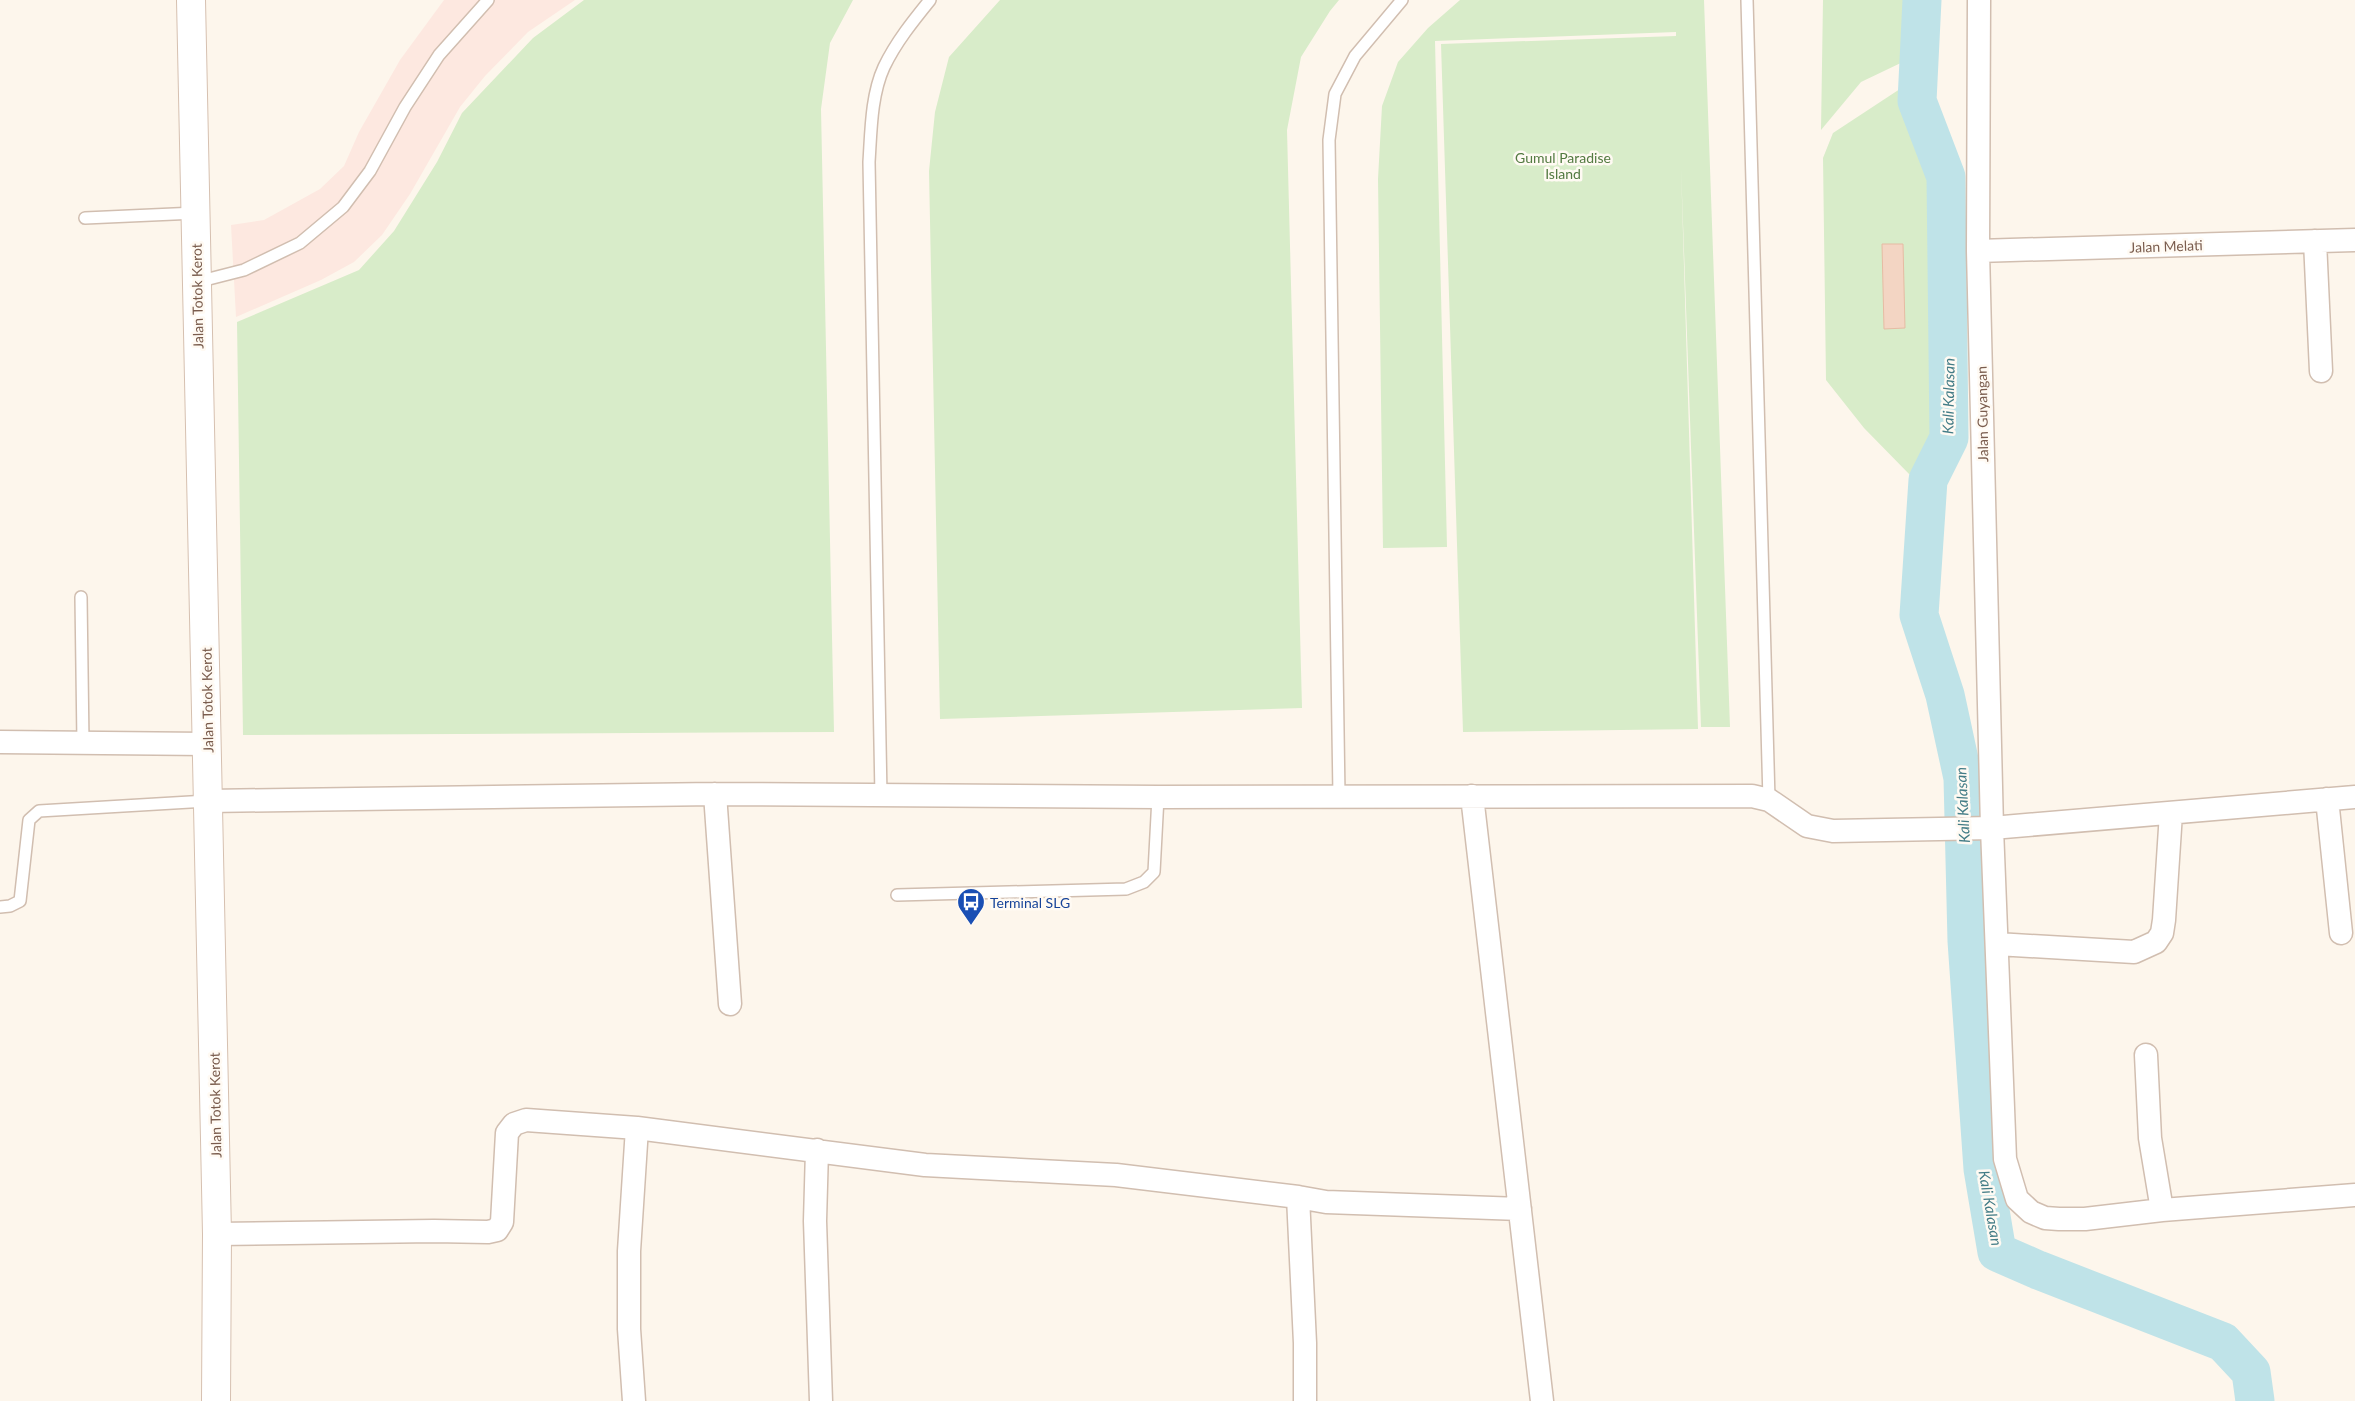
<svg xmlns="http://www.w3.org/2000/svg" width="2355" height="1401" viewBox="0 0 2355 1401" font-family="Lato,sans-serif">
<style>
.commercial{fill:#fde8e0}
.green{fill:#d8ecc9}
.lines{fill:none;stroke-linecap:round;stroke-linejoin:round}
.river{stroke:#bfe3e8;stroke-width:39}
.building{fill:#f3d5c3;stroke:#e6bba3}
.lane-casing{stroke:#d1beb0;stroke-width:14}
.street-casing{stroke:#d1beb0;stroke-width:25}
.secondary-casing{stroke:#d6c0b0;stroke-width:30}
.lane{stroke:#fff;stroke-width:11}
.street{stroke:#fff;stroke-width:22}
.secondary{stroke:#fff;stroke-width:28}
.labels{text-anchor:middle;dominant-baseline:central;stroke-width:5;stroke-linejoin:round;paint-order:stroke}
.park-label{font-size:14px;fill:#537a41;stroke:#fffaf3}
.street-label{font-size:14px;fill:#7a5c4d;stroke:#fffaf3}
.transit-label{font-size:14px;fill:#164399;stroke:#fffaf3;text-anchor:start}
.water-label{font-size:15px;font-style:italic;fill:#437c86;stroke:#fffaf3}
</style>
<rect width="100%" height="100%" fill="#fdf6ec"/>
<path class="commercial" d="M444 0H575L528 32 485 76 460 107 410 194 382 235 354 262 321 280 236 317 231 225 264 220 320 189 344 166 359 132 400 60Z"/>
<path class="green" d="M584 0H853L830 43 821 109 834 732 243 735 237 322 359 270 394 231 437 162 462 113 533 38Z
M1000 0H1339L1330 11 1301 57 1287 130 1302 708 940 719 929 171 935 112 949 57Z
M1460 0H1704L1730 727H1701L1681 167 1698 729 1463 732 1441 44 1676 36V32L1435 41 1447 547 1383 548 1378 179 1382 106 1398 62 1428 28Z
M1823 0H1907V60L1861 82 1821 130Z
M1906 85 1914 128 1939 183 1938 437 1923 470 1911 476 1864 428 1826 380 1823 158 1833 133Z"/>
<g class="lines">
<path class="river" d="M1922 0 1917 101 1946 177 1949 438 1928 480 1919 615 1945 695 1963 778 1967 941 1983 1169 1997 1252 2038 1270 2223 1342 2251 1372 2255 1401"/>
</g>
<path class="building" d="M1882 244H1903L1905 328 1884 329Z"/>
<g class="lines">
<defs>
<path id="lane" d="M1747 0 1769 800
M85 218 196 213
M197 282 244 270 300 243 343 207 370 171 405 107 439 55 488 0
M81 597 83 743
M881 796 869 162C871 132 871 95 884 67 896 42 913 21 930 0
M1339 796 1329 140 1335 94 1355 56 1402 0
M897 895 1126 889 1144 882 1154 872 1158 797
M0 907 10 906 20 901 29 820 39 811 207 801"/>
<path id="street" d="M1979 0 1978 251 1992 828 2005 1159 2017 1199 2031 1212 2045 1218 2059 1219H2085L2162 1210 2355 1195
M2315 241 2321 371
M1978 251 2355 240
M0 742 207 744
M715 794 730 1004
M1472 796 1542 1401
M2327 799 2341 933
M209 801 715 794 1158 797 1752 796 1769 800 1807 826 1833 831 1992 828 2355 797
M1997 944 2134 952 2156 942 2162 933 2164 920 2171 813
M2146 1055 2150 1138 2162 1210
M817 1150 815 1221 821 1401
M217 1234 434 1231 488 1232 497 1230 502 1222 507 1133 514 1124 526 1120 637 1128 925 1165 1116 1175 1298 1197
M634 1401 629 1329V1251L637 1128
M1305 1401V1343L1298 1197 1326 1202 1520 1209"/>
<path id="secondary" d="M191 0 217 1234 216 1401"/>
</defs>
<use href="#lane" class="lane-casing"/>
<use href="#street" class="street-casing"/>
<use href="#secondary" class="secondary-casing"/>
<use href="#lane" class="lane"/>
<use href="#street" class="street"/>
<use href="#secondary" class="secondary"/>
</g>
<defs>
<symbol id="bus-pin" viewBox="-11 -11 22 30"><path d="M0 17L-7.5 6A9.5 9.5 0 1 1 7.5 6Z" fill="#1a4fb4" stroke="#fffaf3"/><path d="M-5-6H5V4H4V6H2V4H-2V6H-4V4H-5ZM-3.5-4V0h7V-4ZM-3.5 1.2v1.5H-2V1.2ZM2 1.2v1.5H3.5V1.2Z" fill="#fff"/></symbol>
</defs>
<g fill-rule="evenodd">
<use href="#bus-pin" x="955" y="886" width="32" height="43"/>
</g>
<g class="labels">
<g class="park-label">
<text x="1563" y="157">Gumul Paradise<tspan x="1563" dy="16">Island</tspan></text>
</g>
<g class="street-label">
<text transform="translate(2166 246) rotate(-2)">Jalan Melati</text>
<text transform="translate(197 296) rotate(-91)">Jalan Totok Kerot</text>
<text transform="translate(1982 414) rotate(-91)">Jalan Guyangan</text>
<text transform="translate(207 700) rotate(-91)">Jalan Totok Kerot</text>
<text transform="translate(215 1105) rotate(-91)">Jalan Totok Kerot</text>
</g>
<g class="transit-label">
<text x="990" y="902">Terminal SLG</text>
</g>
<g class="water-label">
<text transform="translate(1948 396) rotate(-89)">Kali Kalasan</text>
<text transform="translate(1962 805) rotate(-93)">Kali Kalasan</text>
<text transform="translate(1991 1208) rotate(80)">Kali Kalasan</text>
</g>
</g>
</svg>
